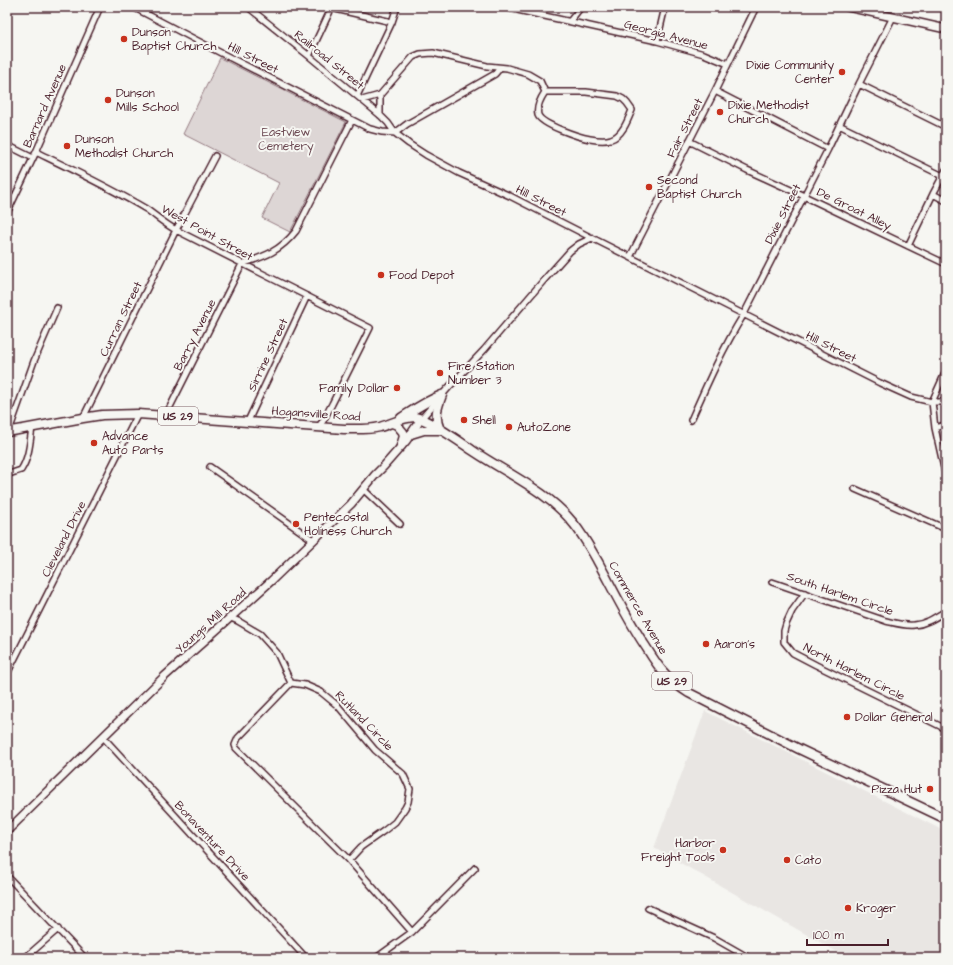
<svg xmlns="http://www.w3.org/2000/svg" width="953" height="965" viewBox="0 0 953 965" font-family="'Architects Daughter',sans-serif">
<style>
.built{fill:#e9e6e3}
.green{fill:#ddd6d5;stroke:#947a80}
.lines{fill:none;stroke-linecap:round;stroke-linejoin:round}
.street-casing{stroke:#4a1f2b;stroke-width:8}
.secondary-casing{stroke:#4a1f2b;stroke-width:10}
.primary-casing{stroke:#4a1f2b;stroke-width:11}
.street{stroke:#f6f6f2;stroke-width:5}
.secondary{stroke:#f6f6f2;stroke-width:7}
.primary{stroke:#f6f6f2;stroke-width:8}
.poi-dot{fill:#c8321e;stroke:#f6f6f2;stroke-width:1.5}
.labels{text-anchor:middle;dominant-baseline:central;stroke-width:4;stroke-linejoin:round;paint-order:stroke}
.shield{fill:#f6f6f2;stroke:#7e6067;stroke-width:1}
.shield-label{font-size:11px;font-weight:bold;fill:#4a1f2b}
.poi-label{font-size:12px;fill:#4a1f2b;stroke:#f6f6f2;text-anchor:start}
.street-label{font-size:12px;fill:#4a1f2b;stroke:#f6f6f2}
.park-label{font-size:12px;fill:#6f4d56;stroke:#f6f6f2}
</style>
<rect width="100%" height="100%" fill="#f6f6f2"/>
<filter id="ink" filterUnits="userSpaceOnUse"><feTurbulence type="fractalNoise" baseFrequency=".025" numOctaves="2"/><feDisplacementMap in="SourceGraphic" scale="8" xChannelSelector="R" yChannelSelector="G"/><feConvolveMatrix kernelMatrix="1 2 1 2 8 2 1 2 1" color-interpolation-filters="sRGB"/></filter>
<g filter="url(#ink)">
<path class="built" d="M705 711 946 832V958H848L654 848Z"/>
<path class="green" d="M220 58 346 122 290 232 262 218 279 183 183 134Z"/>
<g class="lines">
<defs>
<path id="street" d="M133 7 219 52 370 129 382 132 395 133
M248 7 309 56 380 115 388 123 395 133 409 144 426 155 459 173 510 196 592 238 880 383 911 397 932 402H946
M504 7 657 41 704 54 728 64
M331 8 392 22
M570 21 581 7
M657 41 665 7
M309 56 332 7
M859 84 946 127
M715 91 828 149
M357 96 392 22 397 7
M362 100 380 95
M380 115V95L413 57 420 54 433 53 487 66 507 68 528 74 540 81 545 92C541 98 536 107 538 115 542 125 579 137 590 139 596 140 606 141 611 139 622 136 628 120 632 110L627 103 623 99 617 96 586 92H545
M839 125 943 176
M395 133 407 124 495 74 500 68
M689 141 747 170 804 196 946 264
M7 145 33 158
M36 152C73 170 111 188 146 209 156 216 165 224 176 230L370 328 332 404 323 421 318 427
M933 194 946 201
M7 213 36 152 100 7
M908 246 933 194 946 170
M630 257 715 91 756 7
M946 371 932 402 935 428 946 477
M166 415 242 264C266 256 280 251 296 231L352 120
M83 418 176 230 215 156
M421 419 449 387 484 350 544 280 570 251 579 244 592 238
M691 420C707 384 723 348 744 314L828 149 859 84 893 17
M248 421 307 296
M935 428 944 425 946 423
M9 431 34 361 57 308
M210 467 313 540
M9 474 21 470C29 458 30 442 32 427
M363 489 400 524
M855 489 946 529
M772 582 886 621C895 623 905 626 914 625 926 624 936 617 946 611
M805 593 792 611 786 624 784 631V642L793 653 816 665 946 729
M231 618 238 621 260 634 277 653 291 683 305 685 321 692 338 706 375 750 403 774 410 789 408 802 405 808 395 822 385 830 361 847 349 860
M7 674 138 414
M291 683 238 738 235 745 236 748 349 860 412 932
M103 737 306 958
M7 876 85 958
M648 908 714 938 749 958
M25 958 58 929
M376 958 412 932 475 868"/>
<path id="secondary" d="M848 7 946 29
M7 831 165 676 271 581 351 504 375 475 384 466 406 441 421 419"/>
<path id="primary" d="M401 418C415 409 426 401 442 395
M392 423 397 425 403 432 404 436 401 446
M440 430C434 416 437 408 442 395
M7 432 83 418 102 415 138 414 344 429C356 429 368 430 380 427 390 424 404 417 415 417 427 418 463 444 475 452 508 474 549 492 574 524 583 535 590 548 597 560 613 589 627 619 646 647 652 657 659 668 667 676 674 683 681 688 689 693L799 749 946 819
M411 434 424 430H439"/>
</defs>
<use href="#street" class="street-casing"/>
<use href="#secondary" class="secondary-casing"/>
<use href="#primary" class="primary-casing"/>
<use href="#street" class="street"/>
<use href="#secondary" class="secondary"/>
<use href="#primary" class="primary"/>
</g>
</g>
<g class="poi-dot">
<circle cx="124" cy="39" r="4"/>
<circle cx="842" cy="72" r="4"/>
<circle cx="108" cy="100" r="4"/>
<circle cx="720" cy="112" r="4"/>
<circle cx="67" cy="146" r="4"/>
<circle cx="649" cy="187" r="4"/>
<circle cx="381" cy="275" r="4"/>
<circle cx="440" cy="373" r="4"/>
<circle cx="397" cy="388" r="4"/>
<circle cx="464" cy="420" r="4"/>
<circle cx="509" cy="427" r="4"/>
<circle cx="94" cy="443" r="4"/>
<circle cx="296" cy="524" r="4"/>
<circle cx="706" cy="644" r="4"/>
<circle cx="847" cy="717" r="4"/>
<circle cx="930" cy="789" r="4"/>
<circle cx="723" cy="850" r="4"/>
<circle cx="787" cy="860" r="4"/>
<circle cx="848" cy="908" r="4"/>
</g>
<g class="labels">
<g class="shield">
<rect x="158" y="407" width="40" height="18" rx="3"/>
<rect x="652" y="672" width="40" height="18" rx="3"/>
</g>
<g class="shield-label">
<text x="178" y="416">US 29</text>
<text x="672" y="681">US 29</text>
</g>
<g class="poi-label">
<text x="132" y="32">Dunson<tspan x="132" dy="14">Baptist Church</tspan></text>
<text x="834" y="65" text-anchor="end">Dixie Community<tspan x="834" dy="14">Center</tspan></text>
<text x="116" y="93">Dunson<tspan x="116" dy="14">Mills School</tspan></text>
<text x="728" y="105">Dixie Methodist<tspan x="728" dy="14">Church</tspan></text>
<text x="75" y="139">Dunson<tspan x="75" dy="14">Methodist Church</tspan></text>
<text x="657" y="180">Second<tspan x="657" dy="14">Baptist Church</tspan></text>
<text x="389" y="275">Food Depot</text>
<text x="448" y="366">Fire Station<tspan x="448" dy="14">Number 3</tspan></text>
<text x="389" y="388" text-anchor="end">Family Dollar</text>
<text x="472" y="420">Shell</text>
<text x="517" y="427">AutoZone</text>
<text x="102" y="436">Advance<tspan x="102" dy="14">Auto Parts</tspan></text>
<text x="304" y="517">Pentecostal<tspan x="304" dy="14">Holiness Church</tspan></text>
<text x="714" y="644">Aaron's</text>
<text x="855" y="717">Dollar General</text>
<text x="922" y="789" text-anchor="end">Pizza Hut</text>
<text x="715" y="843" text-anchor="end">Harbor<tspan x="715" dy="14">Freight Tools</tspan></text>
<text x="795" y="860">Cato</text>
<text x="856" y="908">Kroger</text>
</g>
<g class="street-label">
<text transform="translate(666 35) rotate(15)">Georgia Avenue</text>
<text transform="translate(253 58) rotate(27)">Hill Street</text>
<text transform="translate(329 60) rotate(39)">Railroad Street</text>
<text transform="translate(45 106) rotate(-66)">Barnard Avenue</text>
<text transform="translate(685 128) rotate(-63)">Fair Street</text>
<text transform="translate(541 201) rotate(27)">Hill Street</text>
<text transform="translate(854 209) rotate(26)">De Groat Alley</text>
<text transform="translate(783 214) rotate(-63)">Dixie Street</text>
<text transform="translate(207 233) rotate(29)">West Point Street</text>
<text transform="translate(121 319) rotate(-64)">Curran Street</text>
<text transform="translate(195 335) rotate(-63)">Barry Avenue</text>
<text transform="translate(831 347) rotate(27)">Hill Street</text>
<text transform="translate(268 355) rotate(-65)">Sirrine Street</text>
<text transform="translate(316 414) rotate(4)">Hogansville Road</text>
<text transform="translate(64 539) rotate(-63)">Cleveland Drive</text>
<text transform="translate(840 594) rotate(19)">South Harlem Circle</text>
<text transform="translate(638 608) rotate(60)">Commerce Avenue</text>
<text transform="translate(211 621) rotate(-42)">Youngs Mill Road</text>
<text transform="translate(854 672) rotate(27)">North Harlem Circle</text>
<text transform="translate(364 721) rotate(46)">Rutland Circle</text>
<text transform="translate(212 841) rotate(47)">Bonaventure Drive</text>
</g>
<g class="park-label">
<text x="286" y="132">Eastview<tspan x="286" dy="14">Cemetery</tspan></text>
</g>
</g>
<rect width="953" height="965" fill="none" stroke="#f6f6f2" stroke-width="24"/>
<rect x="12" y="12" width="929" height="941" fill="none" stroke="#4a1f2b" stroke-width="1.5" filter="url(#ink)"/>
<path d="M807 939v6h81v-6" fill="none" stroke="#4a1f2b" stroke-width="2"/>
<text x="813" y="939" font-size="12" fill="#4a1f2b" stroke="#f6f6f2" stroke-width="3" paint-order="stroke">100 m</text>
</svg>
